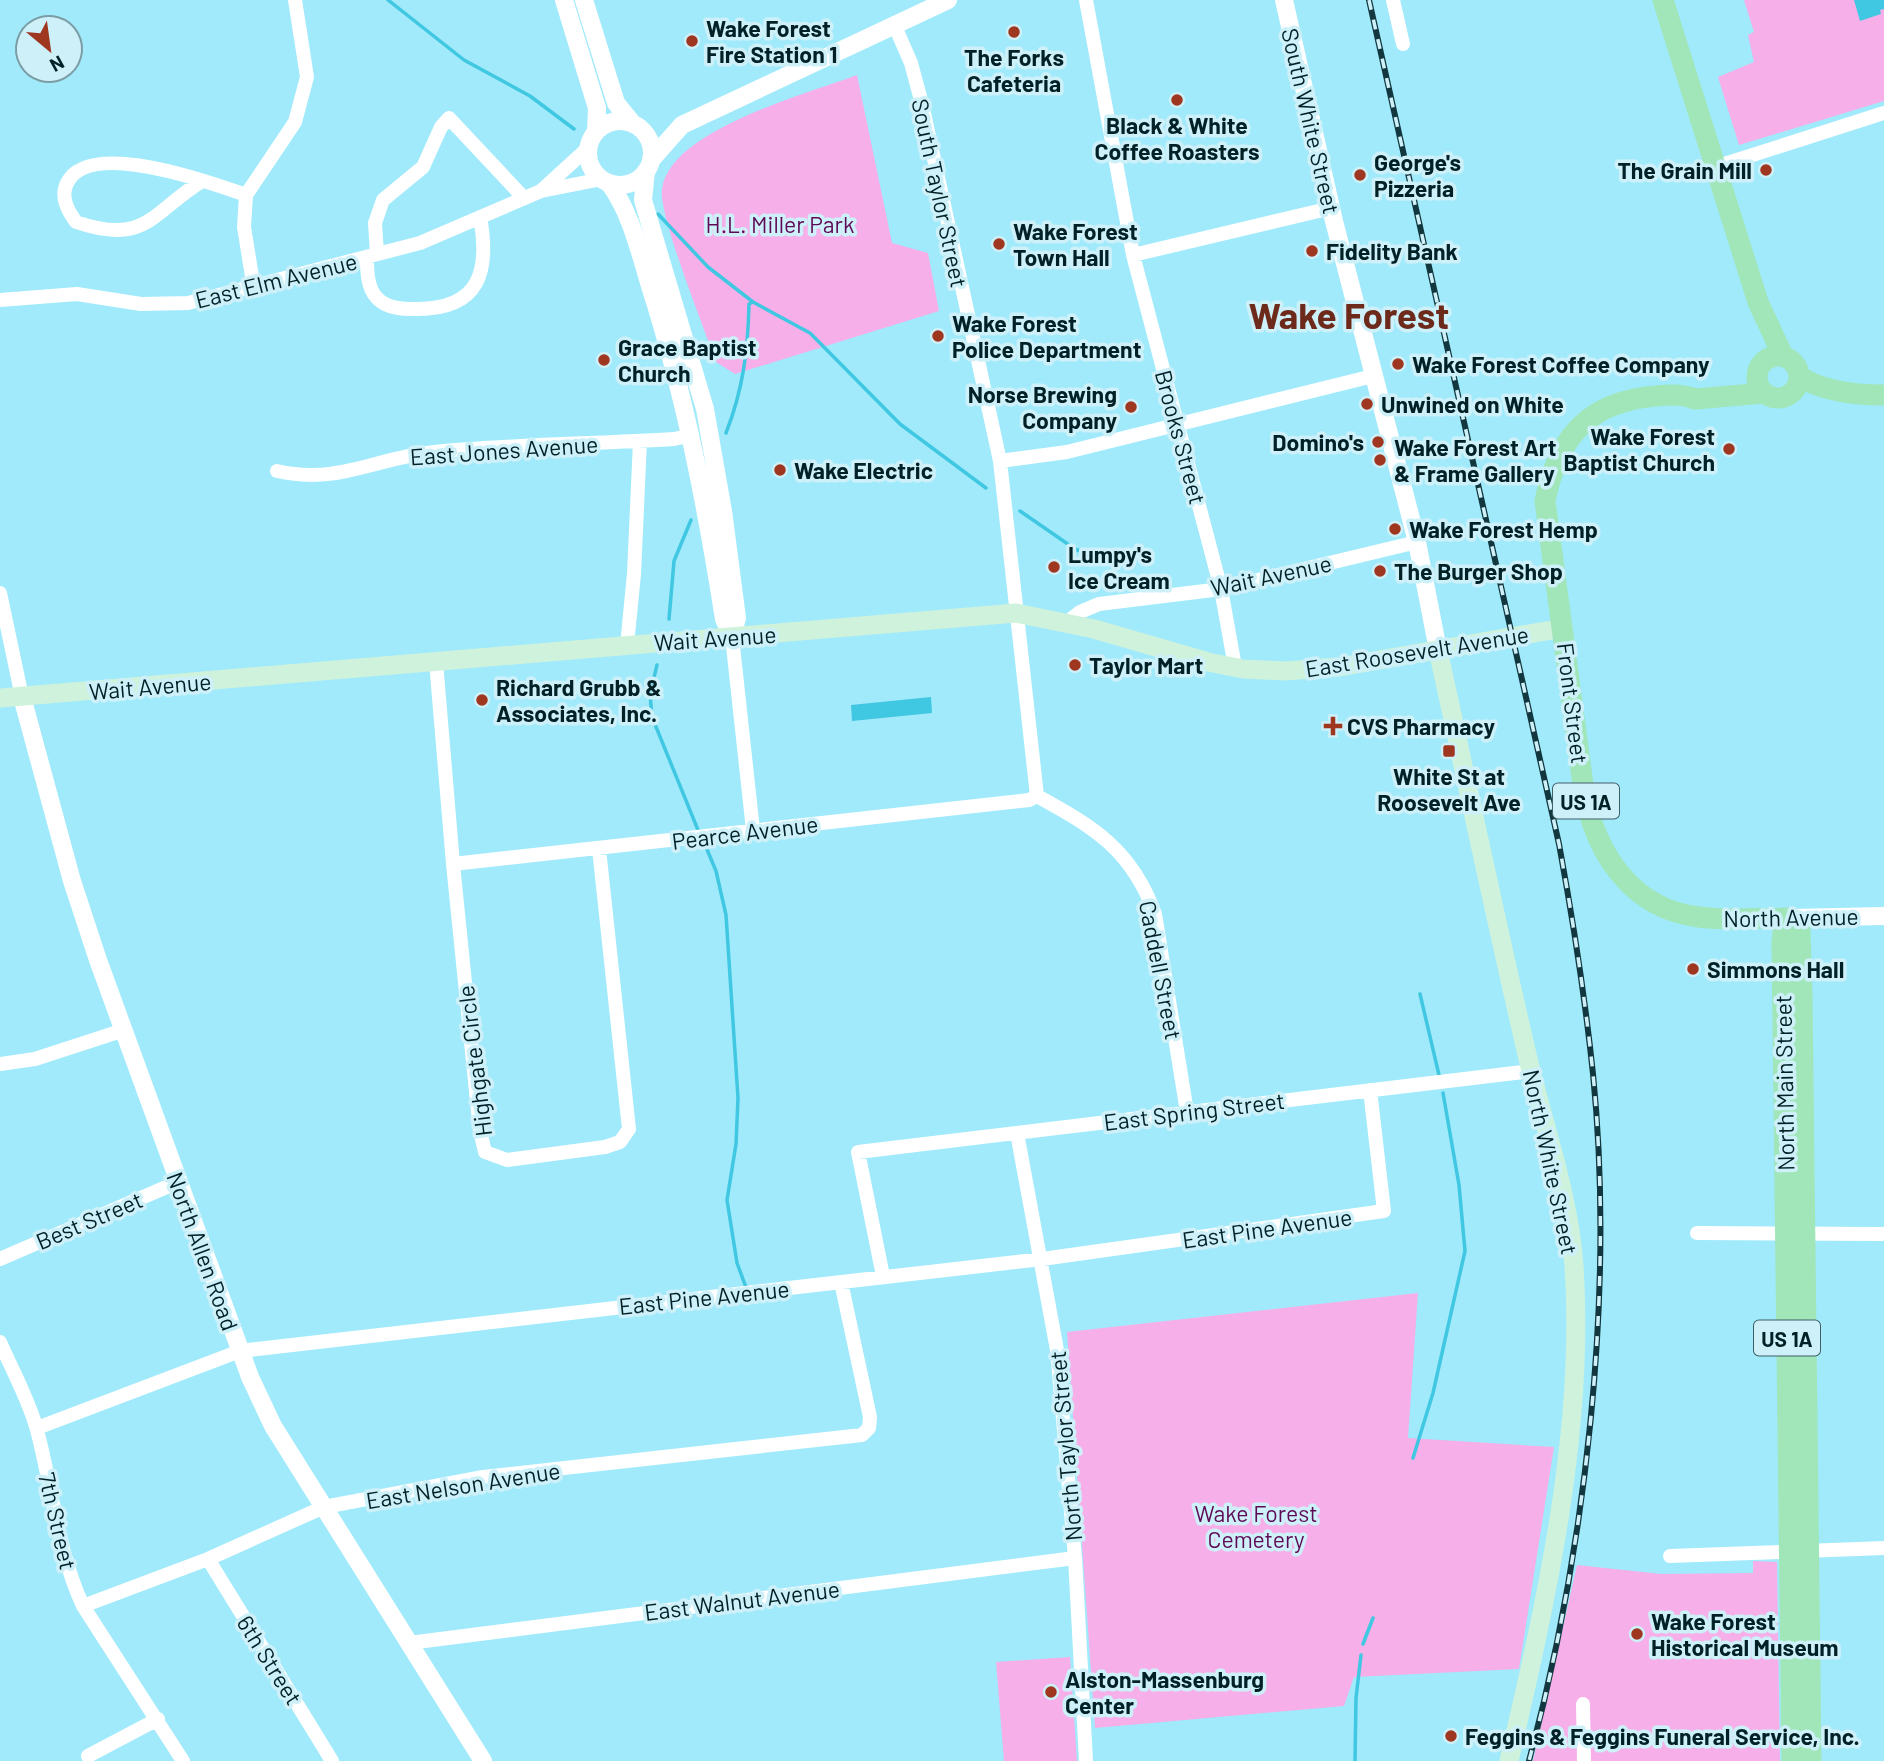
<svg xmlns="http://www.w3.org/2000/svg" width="1884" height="1761" viewBox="0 0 1884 1761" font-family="Barlow,sans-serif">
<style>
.green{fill:#f6afe8}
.water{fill:#40c7e1}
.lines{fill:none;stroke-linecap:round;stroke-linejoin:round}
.stream{stroke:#40c7e1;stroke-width:3.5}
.minor{stroke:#fff;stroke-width:14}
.tertiary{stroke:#fff;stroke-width:18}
.secondary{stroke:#cff2dc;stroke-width:19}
.primary{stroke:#a0e6b9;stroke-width:21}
.rail-casing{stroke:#13373e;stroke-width:6}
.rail{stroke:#cdf0f9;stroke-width:3.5;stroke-dasharray:10;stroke-linecap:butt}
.poi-dot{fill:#9f3620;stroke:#cdf0f9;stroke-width:2.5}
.labels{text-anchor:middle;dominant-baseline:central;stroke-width:7;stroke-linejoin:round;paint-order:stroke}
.shield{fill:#cdf0f9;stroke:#3f5f66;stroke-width:2}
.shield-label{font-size:21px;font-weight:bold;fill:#022127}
.poi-label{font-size:23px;font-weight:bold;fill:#022127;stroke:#cdf0f9;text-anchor:start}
.street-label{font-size:23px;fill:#022127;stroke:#cdf0f9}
.park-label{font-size:23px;fill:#5f0955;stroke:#cdf0f9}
.town-label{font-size:37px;font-weight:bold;fill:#6d2a1b;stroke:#cdf0f9}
</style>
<rect width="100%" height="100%" fill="#a0eafb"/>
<path class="green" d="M1744 0H1884V101L1739 145 1718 77 1754 62 1748 35 1754 32Z
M857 75 892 243 928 253 939 311 735 374 716 362C705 330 658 214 662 189 670 130 807 94 857 75Z
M1418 1293 1408 1438 1554 1447 1519 1669 1354 1677 1344 1706 1095 1728 1067 1332Z
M1753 1561 1777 1562 1780 1761H1533L1577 1565 1661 1574 1753 1573Z
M1070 1657 1077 1761H1004L996 1662Z"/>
<path class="water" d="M1854 0H1884V9L1880 10 1881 14 1860 21Z
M931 697 932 713 852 721 851 705Z"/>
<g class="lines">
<path class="stream" d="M388 0 464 60 530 96 574 129
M658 214 708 267 753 302 810 333 900 424 986 488
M726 433C743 390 748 350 749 304L753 302
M1020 511 1075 549 1083 552
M669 619 674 561 691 520
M657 665 650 694 652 717 698 830
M706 847 716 871 726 915 738 1098 736 1144 727 1200 737 1263 747 1290
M1420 994 1439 1075
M1413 1458 1433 1393 1465 1251 1459 1185 1443 1093
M1363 1644 1373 1618
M1355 1761 1356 1698 1361 1655"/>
<path class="minor" d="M1086 0 1133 255 1221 589 1235 667
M1393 0 1403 44
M894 24 911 63 922 104 1000 461 1037 796
M1715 167 1884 113
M202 181C152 212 146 246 76 222 68 211 60 197 67 183 89 138 212 183 246 195
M542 190 588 148
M377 254 375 223 383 200 423 167 441 127 449 118 524 198
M1133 255 1331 208
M367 257C367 270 367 288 377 298 387 309 404 309 417 309 480 309 490 271 480 217
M254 289 244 227 246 195 295 122 307 77 295 0
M0 300 77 294 141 304 188 303 420 243 541 191 602 179
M1000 461 1067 452 1373 376
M277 471C338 485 375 458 434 452 514 444 594 444 674 439L692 435
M0 593 22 697
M1066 623 1080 612 1099 604 1221 589 1417 542
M732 637 753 830
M627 645 634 574 640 441
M436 662 453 864 480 1131 485 1152 507 1160 605 1147 620 1142 629 1129 599 849
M1037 796C1094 827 1132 850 1155 914L1187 1112
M453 864 1029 800 1037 796
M0 1064 35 1059 124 1030
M1017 1133 1057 1350 1075 1558 1086 1761
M1697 1233 1884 1234
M0 1259 178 1182
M883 1276 858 1152 1531 1071
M0 1342C12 1370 29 1400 37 1430 53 1490 57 1550 83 1606L183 1761
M37 1428 240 1351 1042 1259 1384 1211 1370 1090
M1670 1556 1884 1548
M208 1559 332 1761
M83 1606 208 1559 324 1507 483 1477 862 1435 869 1428 870 1417 841 1282
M409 1643 1075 1558
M1583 1704 1584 1761
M88 1756 158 1719"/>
<path class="tertiary" d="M564 0 597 108 596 132
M584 0 616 103 633 124
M1284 0 1334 221 1417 542 1438 650
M588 153a32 32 0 1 1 64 0a32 32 0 1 1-64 0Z
M651 160 682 125 948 0
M646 171 643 200 705 409 723 511 737 618 732 637
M609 183C631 213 639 250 650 286 685 395 706 505 724 619L732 637
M22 697 72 881 98 960 250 1377 273 1426 483 1761
M1791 918 1884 916"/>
<path class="secondary" d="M1438 650C1467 783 1495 917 1526 1050 1542 1121 1569 1193 1574 1266 1585 1432 1546 1601 1509 1761
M0 698 1016 613 1094 629 1208 662 1243 669 1285 671 1339 667 1563 628"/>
<path class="primary" d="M1663 0 1758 302 1783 356
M1757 377a21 21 0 1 1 42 0a21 21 0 1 1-42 0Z
M1799 376C1823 392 1856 395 1884 395
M1764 393 1695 399C1681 393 1663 395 1647 397 1584 405 1557 442 1545 501L1584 792C1596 853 1631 909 1699 917 1729 921 1761 918 1791 918
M1791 918 1800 931 1802 997 1811 1761
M1791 918 1783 931 1782 943 1792 1761"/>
<defs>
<path id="rail" d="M1369 0 1559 844C1573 920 1585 997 1593 1074 1615 1294 1586 1548 1529 1761"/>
</defs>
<use href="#rail" class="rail-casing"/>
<use href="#rail" class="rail"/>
</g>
<g class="poi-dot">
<circle cx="1014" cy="32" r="7"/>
<circle cx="692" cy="41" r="7"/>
<circle cx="1177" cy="100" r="7"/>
<circle cx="1766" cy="170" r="7"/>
<circle cx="1360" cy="175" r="7"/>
<circle cx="999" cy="244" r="7"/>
<circle cx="1312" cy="251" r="7"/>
<circle cx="938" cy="336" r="7"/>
<circle cx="604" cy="360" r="7"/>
<circle cx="1398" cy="364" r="7"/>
<circle cx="1367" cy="404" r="7"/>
<circle cx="1131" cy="407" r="7"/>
<circle cx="1378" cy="442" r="7"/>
<circle cx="1729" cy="449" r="7"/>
<circle cx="1380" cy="460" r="7"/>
<circle cx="780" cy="470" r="7"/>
<circle cx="1395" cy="529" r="7"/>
<circle cx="1054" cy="567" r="7"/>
<circle cx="1380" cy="571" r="7"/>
<circle cx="1075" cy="665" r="7"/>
<circle cx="482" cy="700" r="7"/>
<path d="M1329.5 715.5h7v7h7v7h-7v7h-7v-7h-7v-7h7z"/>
<rect x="1442" y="744" width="14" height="14" rx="3.5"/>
<circle cx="1693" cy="969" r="7"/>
<circle cx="1637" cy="1634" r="7"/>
<circle cx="1051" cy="1692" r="7"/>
<circle cx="1451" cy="1736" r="7"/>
</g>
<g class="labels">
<g class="shield">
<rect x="1553" y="783.5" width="66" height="35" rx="5"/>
<rect x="1754" y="1320.5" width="66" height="35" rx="5"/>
</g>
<g class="shield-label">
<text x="1586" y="801">US 1A</text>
<text x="1787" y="1338">US 1A</text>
</g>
<g class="poi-label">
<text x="706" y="28">Wake Forest<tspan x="706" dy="26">Fire Station 1</tspan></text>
<text x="1014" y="57" text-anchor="middle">The Forks<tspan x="1014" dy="26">Cafeteria</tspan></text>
<text x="1177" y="125" text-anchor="middle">Black &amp; White<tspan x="1177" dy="26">Coffee Roasters</tspan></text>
<text x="1374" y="162">George's<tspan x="1374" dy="26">Pizzeria</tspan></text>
<text x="1752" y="170" text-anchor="end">The Grain Mill</text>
<text x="1013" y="231">Wake Forest<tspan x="1013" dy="26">Town Hall</tspan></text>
<text x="1326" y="251">Fidelity Bank</text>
<text x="952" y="323">Wake Forest<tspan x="952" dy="26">Police Department</tspan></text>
<text x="618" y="347">Grace Baptist<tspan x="618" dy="26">Church</tspan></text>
<text x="1412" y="364">Wake Forest Coffee Company</text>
<text x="1117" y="394" text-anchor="end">Norse Brewing<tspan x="1117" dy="26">Company</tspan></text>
<text x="1381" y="404">Unwined on White</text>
<text x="1715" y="436" text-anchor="end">Wake Forest<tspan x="1715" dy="26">Baptist Church</tspan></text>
<text x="1364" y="442" text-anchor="end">Domino's</text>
<text x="1394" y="447">Wake Forest Art<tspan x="1394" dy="26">&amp; Frame Gallery</tspan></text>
<text x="794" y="470">Wake Electric</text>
<text x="1409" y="529">Wake Forest Hemp</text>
<text x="1068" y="554">Lumpy's<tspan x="1068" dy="26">Ice Cream</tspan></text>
<text x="1394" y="571">The Burger Shop</text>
<text x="1089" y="665">Taylor Mart</text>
<text x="496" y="687">Richard Grubb &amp;<tspan x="496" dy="26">Associates, Inc.</tspan></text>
<text x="1347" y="726">CVS Pharmacy</text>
<text x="1449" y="776" text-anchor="middle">White St at<tspan x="1449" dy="26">Roosevelt Ave</tspan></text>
<text x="1707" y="969">Simmons Hall</text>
<text x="1651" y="1621">Wake Forest<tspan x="1651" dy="26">Historical Museum</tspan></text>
<text x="1065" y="1679">Alston-Massenburg<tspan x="1065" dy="26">Center</tspan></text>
<text x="1465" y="1736">Feggins &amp; Feggins Funeral Service, Inc.</text>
</g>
<g class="street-label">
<text transform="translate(1311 121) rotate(77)">South White Street</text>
<text transform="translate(940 193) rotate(78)">South Taylor Street</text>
<text transform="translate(276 280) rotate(-14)">East Elm Avenue</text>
<text transform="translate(1181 437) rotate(75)">Brooks Street</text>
<text transform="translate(504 450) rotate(-4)">East Jones Avenue</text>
<text transform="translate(1271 575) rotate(-12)">Wait Avenue</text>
<text transform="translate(715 638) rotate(-4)">Wait Avenue</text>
<text transform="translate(1417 651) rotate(-9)">East Roosevelt Avenue</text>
<text transform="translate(150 686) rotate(-5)">Wait Avenue</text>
<text transform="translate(1573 703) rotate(83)">Front Street</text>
<text transform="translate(745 832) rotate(-7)">Pearce Avenue</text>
<text transform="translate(1791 917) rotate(-1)">North Avenue</text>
<text transform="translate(1161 970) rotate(79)">Caddell Street</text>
<text transform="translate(474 1061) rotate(-97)">Highgate Circle</text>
<text transform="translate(1784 1083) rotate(-91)">North Main Street</text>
<text transform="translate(1194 1111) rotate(-7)">East Spring Street</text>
<text transform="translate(1551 1162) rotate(78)">North White Street</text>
<text transform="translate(89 1220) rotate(-23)">Best Street</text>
<text transform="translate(1267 1228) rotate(-8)">East Pine Avenue</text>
<text transform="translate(203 1251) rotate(70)">North Allen Road</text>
<text transform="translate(704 1297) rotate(-6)">East Pine Avenue</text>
<text transform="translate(1065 1446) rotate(-95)">North Taylor Street</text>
<text transform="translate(463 1485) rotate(-9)">East Nelson Avenue</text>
<text transform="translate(58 1521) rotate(77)">7th Street</text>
<text transform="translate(742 1600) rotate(-7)">East Walnut Avenue</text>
<text transform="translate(270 1660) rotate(58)">6th Street</text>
</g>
<g class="park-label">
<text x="780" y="224">H.L. Miller Park</text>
<text x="1256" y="1513">Wake Forest<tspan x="1256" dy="26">Cemetery</tspan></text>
</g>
<g class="town-label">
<text x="1349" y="314">Wake Forest</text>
</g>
</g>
<g transform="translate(49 49) rotate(151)"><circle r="33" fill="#cdf0f9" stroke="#7c9da5" stroke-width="2"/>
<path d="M0-5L12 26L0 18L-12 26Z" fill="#9f3620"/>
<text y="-10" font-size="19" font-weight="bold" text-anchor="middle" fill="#022127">N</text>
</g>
</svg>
